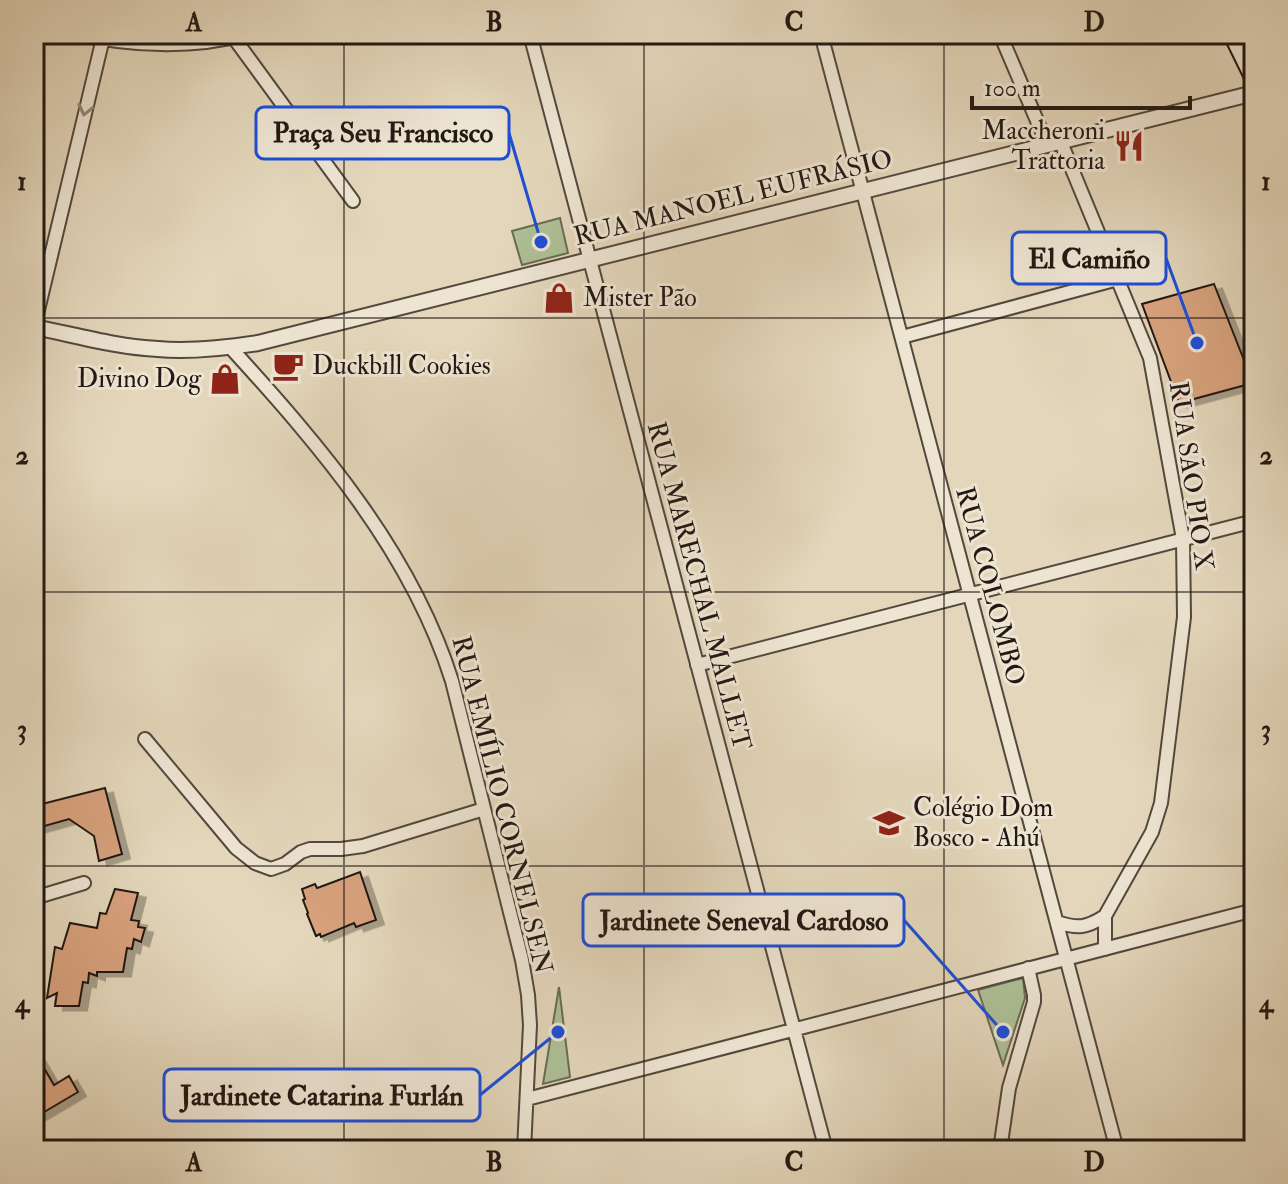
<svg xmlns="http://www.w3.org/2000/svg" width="1288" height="1184" viewBox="0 0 1288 1184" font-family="'IM FELL Double Pica',serif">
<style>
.green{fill:#adbf95;stroke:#686c54;stroke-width:2}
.building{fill:#d7a27d;stroke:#231813;stroke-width:2;filter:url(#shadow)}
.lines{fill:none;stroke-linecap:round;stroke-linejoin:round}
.minor-casing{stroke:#53483d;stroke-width:16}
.tertiary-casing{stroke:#53483d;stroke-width:18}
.secondary-casing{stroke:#231813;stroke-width:20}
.minor{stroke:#ede4d2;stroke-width:12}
.tertiary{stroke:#ede4d2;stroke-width:14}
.secondary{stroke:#ede4d2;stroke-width:16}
.oneway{stroke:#92887c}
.grid{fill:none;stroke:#231813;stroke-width:2;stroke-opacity:0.55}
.labels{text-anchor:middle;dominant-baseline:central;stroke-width:6;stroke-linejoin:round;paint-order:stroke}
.poi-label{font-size:26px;fill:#231813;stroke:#ede4d2;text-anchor:start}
.street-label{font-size:26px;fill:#231813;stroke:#ede4d2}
.leader{fill:none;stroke:#1d4ed8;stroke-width:3}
.callout-dot{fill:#1d4ed8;stroke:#ede4d2;stroke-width:3}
.callout{fill:#ede4d2;stroke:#1d4ed8;stroke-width:3}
.callout-label{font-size:28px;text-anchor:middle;font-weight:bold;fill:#231813}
.neatline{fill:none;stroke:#231813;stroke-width:3}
.grid-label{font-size:26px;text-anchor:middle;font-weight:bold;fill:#231813}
</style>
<defs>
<filter id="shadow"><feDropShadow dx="8" dy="4.5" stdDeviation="0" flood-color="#0004"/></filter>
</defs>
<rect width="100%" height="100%" fill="#e3d6ba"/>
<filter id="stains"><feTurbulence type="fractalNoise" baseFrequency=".0025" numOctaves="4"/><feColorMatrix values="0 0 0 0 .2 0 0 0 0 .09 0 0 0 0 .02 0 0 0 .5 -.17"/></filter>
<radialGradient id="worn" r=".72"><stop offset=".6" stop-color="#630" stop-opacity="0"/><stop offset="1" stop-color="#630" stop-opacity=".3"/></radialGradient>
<path class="green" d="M560 218 568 253 522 265 512 231Z
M1023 978 1025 998 1003 1065 978 990Z
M559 987 570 1077 543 1084Z"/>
<path class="building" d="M1214 284 1253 383 1179 403 1142 304Z
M105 788 122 854 99 861 94 836 69 819 34 829V806Z
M360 872 376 920 356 927 354 923 321 937 320 934 316 936 307 914 308 913 303 900 305 899 302 889 315 884 317 888 320 887Z
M115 889 138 893 131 920 139 921 138 927 145 928 141 942 134 939 132 949 127 948 123 972H97V976L89 973 88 983 83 982 79 1006H55L57 993 47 998 55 947 62 949 70 923 97 928 100 913 106 914Z
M34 1051 54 1085 69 1076 78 1092 34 1118Z"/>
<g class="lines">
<defs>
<path id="minor" d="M76 34C130 46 193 49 247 34
M530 34 826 1150
M821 34 1117 1150
M1000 34 1047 144
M234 38 353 201
M1060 140 1150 358 1183 539 1184 617 1161 803 1152 832 1105 916V949
M34 327 104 34
M902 337 1118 279
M230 347C320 446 411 551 452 681L522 960 528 995 530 1025 524 1150
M697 665 1254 521
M145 739 236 848 255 863 271 869 285 864 301 852 310 849H341L363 846 484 809
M34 898 84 883
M1057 922C1078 929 1086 928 1105 916
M527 1099 1254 910
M1000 1150 1009 1088 1034 1002V995L1028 968"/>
<path id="tertiary" d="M34 327C75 335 116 347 158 349 191 352 225 348 258 343L1254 93"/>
<path id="secondary" d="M1232 34 1254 79"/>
</defs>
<use href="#minor" class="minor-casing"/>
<use href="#tertiary" class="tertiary-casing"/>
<use href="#secondary" class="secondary-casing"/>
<use href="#minor" class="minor"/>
<use href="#tertiary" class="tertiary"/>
<use href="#secondary" class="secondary"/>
</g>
<defs><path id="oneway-chevron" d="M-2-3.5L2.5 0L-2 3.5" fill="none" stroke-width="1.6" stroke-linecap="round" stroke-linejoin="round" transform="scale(2)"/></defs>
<use class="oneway" href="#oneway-chevron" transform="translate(85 110) rotate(103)"/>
<path class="grid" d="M344 34V1150M644 34V1150M944 34V1150M34 318H1254M34 592H1254M34 866H1254"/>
<defs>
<symbol id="restaurant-bare" viewBox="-9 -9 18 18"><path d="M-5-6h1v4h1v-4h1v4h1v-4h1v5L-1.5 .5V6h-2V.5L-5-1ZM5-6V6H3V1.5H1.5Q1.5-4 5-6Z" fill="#8f2418" stroke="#ede4d2" stroke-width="2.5" paint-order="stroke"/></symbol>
<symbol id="shop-bare" viewBox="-9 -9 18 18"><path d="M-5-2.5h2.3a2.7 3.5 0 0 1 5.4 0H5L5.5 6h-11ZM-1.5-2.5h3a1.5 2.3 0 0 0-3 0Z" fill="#8f2418" stroke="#ede4d2" stroke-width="2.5" paint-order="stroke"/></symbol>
<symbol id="cafe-bare" viewBox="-9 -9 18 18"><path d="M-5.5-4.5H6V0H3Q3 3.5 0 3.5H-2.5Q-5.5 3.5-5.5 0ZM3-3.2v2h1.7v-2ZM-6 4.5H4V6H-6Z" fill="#8f2418" stroke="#ede4d2" stroke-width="2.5" paint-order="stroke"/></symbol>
<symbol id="school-bare" viewBox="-9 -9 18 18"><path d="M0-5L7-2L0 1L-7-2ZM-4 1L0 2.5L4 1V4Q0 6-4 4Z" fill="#8f2418" stroke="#ede4d2" stroke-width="2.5" paint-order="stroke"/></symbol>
</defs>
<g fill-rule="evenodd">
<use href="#restaurant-bare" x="1107" y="124" width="44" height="44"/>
<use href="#shop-bare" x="537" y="276" width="44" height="44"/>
<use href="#cafe-bare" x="266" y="344" width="44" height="44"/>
<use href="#shop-bare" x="203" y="357" width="44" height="44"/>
<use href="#school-bare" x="867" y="801" width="44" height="44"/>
</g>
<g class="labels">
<g class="poi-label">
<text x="1105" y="131" text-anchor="end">Maccheroni<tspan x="1105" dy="30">Trattoria</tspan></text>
<text x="583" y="298">Mister Pão</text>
<text x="312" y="366">Duckbill Cookies</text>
<text x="201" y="379" text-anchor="end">Divino Dog</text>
<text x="913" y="808">Colégio Dom<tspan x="913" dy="30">Bosco - Ahú</tspan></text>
</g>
<g class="street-label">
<text transform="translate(733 198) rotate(-14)">RUA MANOEL EUFRÁSIO</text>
<text transform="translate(1191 476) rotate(82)">RUA SÃO PIO X</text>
<text transform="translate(699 586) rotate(75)">RUA MARECHAL MALLET</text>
<text transform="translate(990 586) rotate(75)">RUA COLOMBO</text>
<text transform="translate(502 805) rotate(76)">RUA EMÍLIO CORNELSEN</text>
</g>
</g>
<path class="leader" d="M541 242L509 133M1197 343L1166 258M1003 1032L904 920M558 1032L480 1095"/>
<g class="callout-dot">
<circle cx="541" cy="242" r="8"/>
<circle cx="1197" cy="343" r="8"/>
<circle cx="1003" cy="1032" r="8"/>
<circle cx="558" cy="1032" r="8"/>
</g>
<g class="callout">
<rect x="256" y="107" width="253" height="52" rx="8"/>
<rect x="1012" y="232" width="154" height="52" rx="8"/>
<rect x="583" y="894" width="321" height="52" rx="8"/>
<rect x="164" y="1069" width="316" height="52" rx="8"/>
</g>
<g class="callout-label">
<text x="383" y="142">Praça Seu Francisco</text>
<text x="1089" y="268">El Camiño</text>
<text x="744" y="930">Jardinete Seneval Cardoso</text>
<text x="322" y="1105">Jardinete Catarina Furlán</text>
</g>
<rect width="1288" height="1184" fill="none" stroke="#e3d6ba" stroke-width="88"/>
<path d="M972 96v12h218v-12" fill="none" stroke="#231813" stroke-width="4"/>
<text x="984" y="96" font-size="24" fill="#231813" stroke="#ede4d2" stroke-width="6" paint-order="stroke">100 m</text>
<rect x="44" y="44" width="1200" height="1096" class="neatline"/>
<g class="grid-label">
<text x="194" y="31">A</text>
<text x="494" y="31">B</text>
<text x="794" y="31">C</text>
<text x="1094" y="31">D</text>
<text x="22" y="190">1</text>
<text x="1266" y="190">1</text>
<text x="22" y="464">2</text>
<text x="1266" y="464">2</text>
<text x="22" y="738">3</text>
<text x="1266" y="738">3</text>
<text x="22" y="1012">4</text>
<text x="1266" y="1012">4</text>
<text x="194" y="1171">A</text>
<text x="494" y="1171">B</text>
<text x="794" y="1171">C</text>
<text x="1094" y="1171">D</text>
</g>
<rect width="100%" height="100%" filter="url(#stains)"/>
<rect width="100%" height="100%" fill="url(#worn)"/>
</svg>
